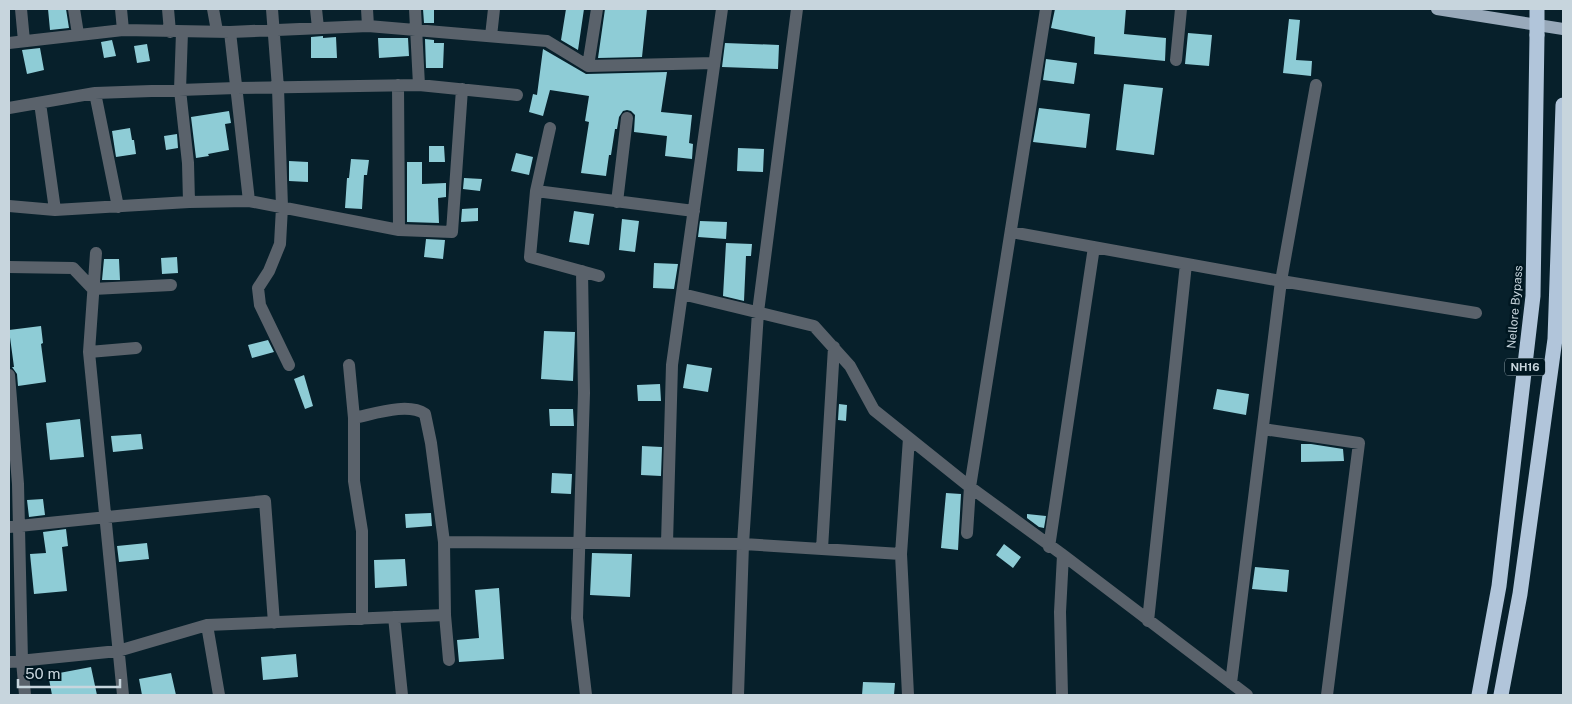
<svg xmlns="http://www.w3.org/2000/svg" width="1572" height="704" viewBox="0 0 1572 704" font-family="'Public Sans',sans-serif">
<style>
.building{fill:#8eccd6}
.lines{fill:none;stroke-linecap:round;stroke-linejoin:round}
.minor{stroke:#5a626b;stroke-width:12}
.major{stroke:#98a9ba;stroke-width:12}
.highway{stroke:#b1c5da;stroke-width:15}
.highway-bridge{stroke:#b1c5da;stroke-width:15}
.labels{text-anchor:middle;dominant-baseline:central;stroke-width:5;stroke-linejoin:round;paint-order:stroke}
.shield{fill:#001721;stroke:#8b9ca5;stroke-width:1}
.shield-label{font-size:11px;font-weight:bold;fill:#c7d5dd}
.street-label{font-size:12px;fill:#c7d5dd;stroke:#001721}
</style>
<rect width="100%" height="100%" fill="#07202b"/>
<path class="building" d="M48 9H66L69 28 50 30Z
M423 9H434V23H424Z
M566 9H584L578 50 561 40Z
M605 9H647L642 57 598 58Z
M1055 9H1126L1124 34 1166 38 1165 61 1094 54 1095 37 1051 28Z
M1289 19 1300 20 1296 60 1312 61 1311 76 1283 73Z
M1188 33 1212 35 1209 66 1185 64Z
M323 36V38L336 37 337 58H311V37Z
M378 38H408L409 56 379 58Z
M425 39 434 40V43H444L443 68H426Z
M112 40 116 56 104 58 101 42Z
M725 43 779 45 778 69 722 67Z
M147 44 150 61 137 63 134 46Z
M40 48 44 70 27 74 22 50Z
M543 49 586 74 667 72 661 112 692 115 689 143 693 144 692 159 665 156 667 136 634 132 635 115 631 111 627 110 623 111 619 117 617 129H615L611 155H609L606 176 581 173 589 122 585 121 589 96 550 90 543 116 529 112 533 94 537 95Z
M1046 59 1077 63 1074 84 1043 80Z
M1124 84 1163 88 1154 155 1116 150Z
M1039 108 1090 114 1086 148 1033 142Z
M229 111 231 123 225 124 229 150 208 154 209 156 196 158 191 117Z
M130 128 132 140H134L136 154 116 157 112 131Z
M177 134 178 148 166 150 164 136Z
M429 146H444L445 162H429Z
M738 148 764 149 763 172 737 171Z
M516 153 533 157 529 175 511 171Z
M351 159 369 160 367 175H364L362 209 345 208 347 178H349Z
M289 161 308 162V182L289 181Z
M407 162H422V184L446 183V197L438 198 439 223 407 222Z
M464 178 482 179 480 191 463 189Z
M478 208V221L461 222 462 209Z
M574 211 594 214 589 245 569 242Z
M622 219 639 221 635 252 619 250Z
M700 221 727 222 726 239 698 237Z
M426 239 445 240 443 259 424 257Z
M726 243 752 244 751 256H746L744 301 723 296Z
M177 257 178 273 162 274 161 258Z
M104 259H119L120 280H102Z
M654 263 678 264 674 289 653 288Z
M41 326 43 343 41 344 46 382 18 386 17 374 12 367H14L9 330Z
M544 331 575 332 573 381 541 379Z
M268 340 274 352 252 358 248 345Z
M687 364 712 368 708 392 683 388Z
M304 375 313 406 305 409 294 379Z
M660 384 661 401H638L637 385Z
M1217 389 1249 394 1246 415 1213 409Z
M839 404 847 405 846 421 838 420Z
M549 409H573L574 426H550Z
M80 419 84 457 50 460 46 423Z
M141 434 143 449 113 452 111 436Z
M1301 444H1311L1343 449 1344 461 1301 462Z
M642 446 662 447 661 476 641 475Z
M552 473 572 474 571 494 551 493Z
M946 493 961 494 958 550 941 548Z
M43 499 45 515 29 517 27 500Z
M431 513 432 526 406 528 405 514Z
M1027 514 1046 516 1044 528 1039 527 1027 518Z
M66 529 68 546 62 547 67 591 34 594 30 554 46 553 43 532Z
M147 543 149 559 119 562 117 546Z
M1004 544 1021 557 1013 568 996 555Z
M592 553 632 554 630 597 590 595Z
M405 559 407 586 375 588 374 560Z
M1255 567 1289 570 1287 592 1252 589Z
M499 588 504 659 459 662 457 640 479 638 475 590Z
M296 654 298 677 263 680 261 657Z
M91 667 97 695H52L49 679 55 678 54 674Z
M171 673 176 695H142L139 679Z
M863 682 895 683 894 695H862Z"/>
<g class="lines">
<path class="minor" d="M21 9 24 41
M74 9 78 34
M121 9 123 30
M168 9 170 32
M213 9 217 31
M272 9 278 88 282 207 280 244 269 271 258 288 260 305 289 365
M316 9 318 28
M367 9 368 26
M415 9 419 85
M182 32 180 90 188 163 189 202
M230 32 249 201
M491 36 494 9
M9 43 123 30 230 32 368 26 547 41 588 66 714 63
M1176 60 1181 9
M588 66 597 9
M398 85 399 230
M95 93 118 207
M40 103 55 210
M9 108 95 93 236 88 419 85 517 95
M550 128 536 191 530 257 599 276
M536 191 694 211
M617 202 627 118
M9 206 55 210 189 202 249 201 399 230 452 232 462 89
M1011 232 1281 281 1476 313
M96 253 89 352 123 695
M9 267 73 268 93 289 171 285
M582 271 584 393 577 618 586 695
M682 294 814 326 850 366 874 410 970 487 1063 555 1247 695
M89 352 136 348
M349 365 354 418V481L362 531V619
M9 375 18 484 22 661 25 695
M354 418C374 414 408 402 425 414L431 443 444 542 445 615 449 660
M1263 429 1359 443 1327 695
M9 527 265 501 274 623
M967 533 970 487 1046 9
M444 542 743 544 901 554
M667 543 672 365 722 9
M1049 547 1094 247
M822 549 834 347
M394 617 402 695
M1148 621 1186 264
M207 625 219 695
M9 662 118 651 207 625 445 615
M1231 683 1281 281 1316 85
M738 695 743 544 758 312 797 9
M908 695 901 554 909 438
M1062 695 1060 612 1063 555"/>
<path class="major" d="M1437 9 1563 29"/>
<path class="highway" d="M1479 695 1499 586 1533 296 1537 35
M1501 695 1520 594 1555 339 1563 105"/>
<path class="highway-bridge" d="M1537 9V35"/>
</g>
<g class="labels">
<rect class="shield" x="1505" y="358.5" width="40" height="17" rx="4"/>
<g class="shield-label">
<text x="1525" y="367">NH16</text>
</g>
<g class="street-label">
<text transform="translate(1515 307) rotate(-85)">Nellore Bypass</text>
</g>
</g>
<rect width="1572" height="704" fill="none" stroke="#c7d5dd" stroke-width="20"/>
<path d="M18 679v8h102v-8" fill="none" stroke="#c7d5dd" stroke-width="2.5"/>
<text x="25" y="679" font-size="15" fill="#c7d5dd" stroke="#001721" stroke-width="4" paint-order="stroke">50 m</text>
</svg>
